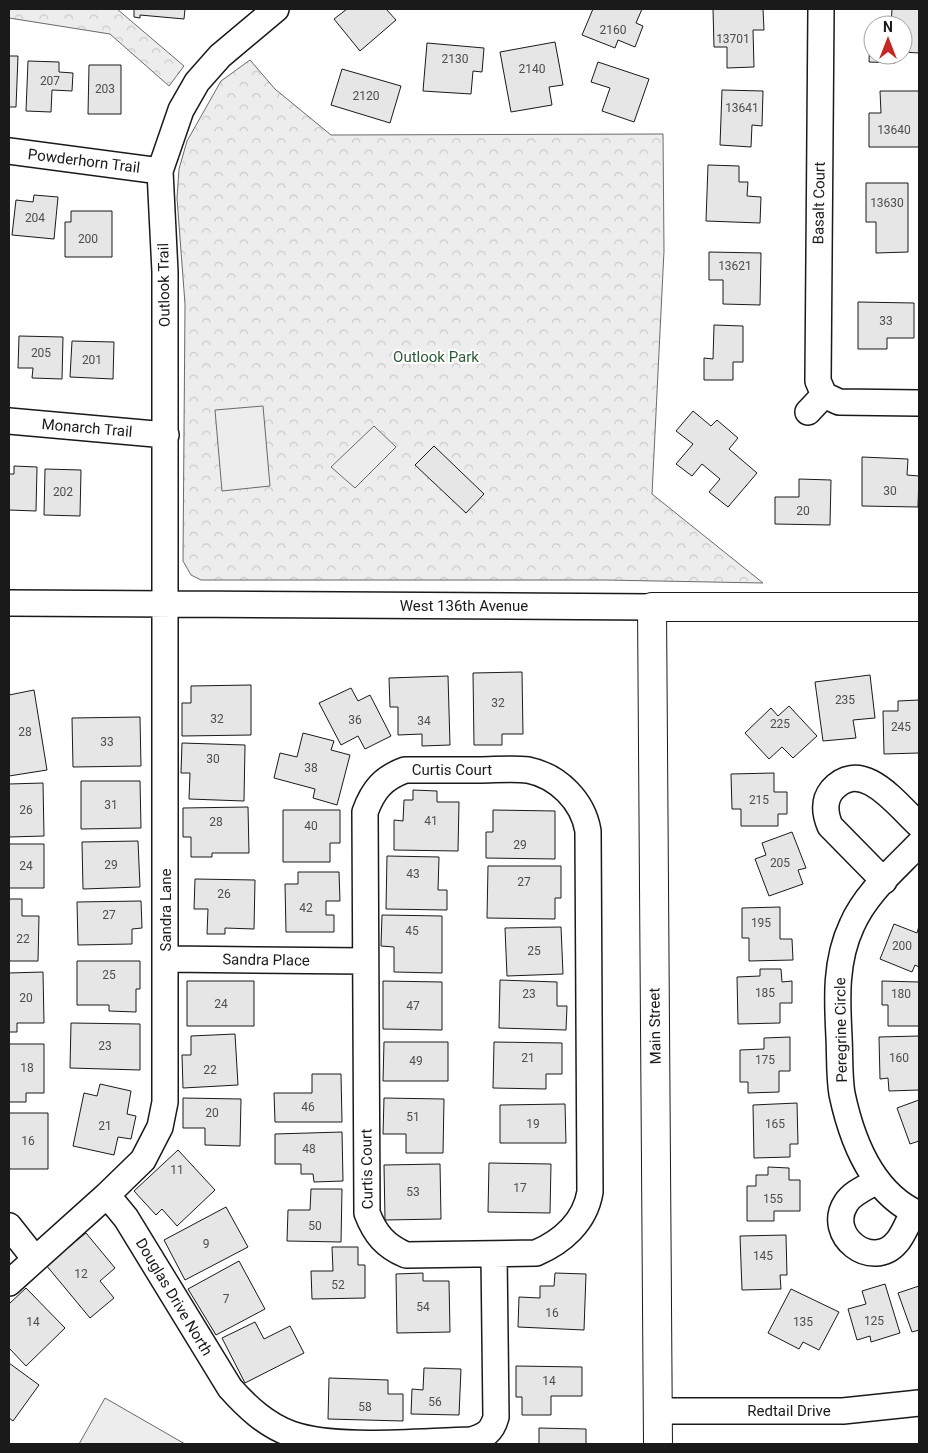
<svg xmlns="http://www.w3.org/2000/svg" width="928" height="1453" viewBox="0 0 928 1453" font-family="Roboto,sans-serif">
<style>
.park{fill:url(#park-crowns);stroke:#6a6a6a}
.built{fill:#ededed;stroke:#6a6a6a}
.building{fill:#e6e6e6;stroke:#1a1a1a}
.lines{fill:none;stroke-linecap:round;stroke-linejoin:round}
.minor-casing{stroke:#1a1a1a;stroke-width:28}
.major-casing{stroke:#1a1a1a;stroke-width:30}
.minor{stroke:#fff;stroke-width:25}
.major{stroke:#fff;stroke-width:28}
.labels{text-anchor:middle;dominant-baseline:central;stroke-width:4;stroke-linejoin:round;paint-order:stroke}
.number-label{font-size:12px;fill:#4d4d4d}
.street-label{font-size:15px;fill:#1a1a1a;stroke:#fff}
.park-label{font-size:15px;fill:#2b5a34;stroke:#fff}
</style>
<defs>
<pattern id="park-crowns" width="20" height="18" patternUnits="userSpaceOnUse" patternTransform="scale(1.25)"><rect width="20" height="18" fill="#ededed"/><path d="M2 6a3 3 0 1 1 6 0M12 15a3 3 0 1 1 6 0" fill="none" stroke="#cbcbcb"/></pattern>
</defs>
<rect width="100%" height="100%" fill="#fff"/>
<path class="park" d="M9 9H117L184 66 169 86 110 34 9 18Z
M250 60 275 89 331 135 663 134 664 251 652 494 763 583 605 580H201L191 575 183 561 185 304 177 198 179 169 187 141 221 81Z"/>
<path class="built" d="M263 406 270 486 222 491 215 410Z
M374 426 396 447 355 488 331 467Z
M105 1398 185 1444H79Z"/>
<path class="building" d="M134 9H185L184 19 140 15V18L134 17Z
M347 9H386L396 20 360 51 334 19Z
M593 9H642L636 23 643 26 635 47 618 40 615 48 582 35Z
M713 9H763L764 30H753L754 67 727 68V47H714Z
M892 9H919V53L903 52V25H891Z
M870 27H873V55H895V63L869 62Z
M555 42 563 85 549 87 552 105 511 112 500 52Z
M427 43 484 48 482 72 473 71 471 94 423 91Z
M9 56H18L16 107H9Z
M28 61 59 62V72L73 73 72 91 52 90 51 112 26 111Z
M598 62 649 79 634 122 602 111 610 88 591 82Z
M89 65H121V114H88Z
M342 69 401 86 390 123 331 105Z
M722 90 763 91 762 126 752 125 751 147 720 145Z
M880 91H919V147H869V113H881Z
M708 165 739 166V182H748L747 196 761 197 760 223 706 221Z
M866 183H908V252L876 253V222H866Z
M34 195 58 197 54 239 12 235 16 200 33 202Z
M71 211H112V257H65V222H71Z
M709 252 761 253 760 305 723 304V280H709Z
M858 302 914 303V338H887V349H858Z
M714 325 743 326V362H733V380H704V358L713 359Z
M19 336 63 337 62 379 32 378 33 368H18Z
M72 341 114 342 113 379 70 377Z
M693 411 711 426 717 420 738 438 729 449 757 473 728 507 709 492 720 479 702 464 692 476 676 464 693 444 676 431Z
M434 446 484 494 466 513 415 465Z
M862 457 908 459 907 475 919 476 918 507 862 506Z
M14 466 37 467 36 511 9 510V474H14Z
M45 469 81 470 80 516 44 515Z
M799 479 831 480 830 525 775 524V497H799Z
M522 672 523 734H502V745H474L473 673Z
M870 675 875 718 853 720 856 738 823 741 815 682Z
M448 676 450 745 422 746V734L398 735V707H390L389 678Z
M251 685V735L182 736V703H191V686Z
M351 688 358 701 370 695 391 736 365 749 358 736 341 745 319 703Z
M34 690 47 770 9 776V695Z
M919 700V753L884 754 883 711H898V701Z
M789 706 817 736 793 758 782 747 769 759 745 733 771 708 778 716Z
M140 717 141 766 73 767 72 718Z
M303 733 334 741 331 750 350 755 337 805 313 798 315 789 274 778 280 753 297 757Z
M182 743 245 745 244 801 189 799 190 773H181Z
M774 773V792H787V814H778V826H741V809H732L731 774Z
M81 781H140L141 828 81 829Z
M43 783 44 836 9 837V784Z
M413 790 437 791V802H459L458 851 394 850V820L403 821 404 800H413Z
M248 807 249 853H212V857H191V837H183V808Z
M283 810H340V843H330V862H283Z
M493 810 555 811V859L486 858V832H493Z
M792 832 806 868 798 870 803 884 769 896 755 859 766 855 762 843Z
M138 841 140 887 83 889 82 842Z
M9 844H44V888H9Z
M387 856 439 857 438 890H447V910L386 909Z
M488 866H561V898H555V919L487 918Z
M298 872H339L340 901H326V915H334V932H286L285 884H298Z
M195 879 255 880 254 929 225 928V934H207L208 909H194Z
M9 899H22V916H39L38 961H9Z
M141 901 142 928 132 929V944L78 945 77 902Z
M780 907V939H792L793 960 749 961V938H742V908Z
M382 915 442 916V973L394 972V947L381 946Z
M894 924 917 933 919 926V967L915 965 912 972 880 959Z
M561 927 563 974 507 976 505 928Z
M77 961H140V989H136V1012L109 1011V1005H77Z
M760 969H781L782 982 792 981V1003H780V1023L738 1024 737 977 760 976Z
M43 972 44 1023H17V1032H9V973Z
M500 980 557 982V1006H567L566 1030 499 1028Z
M187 981H254V1026H187Z
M383 981 442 982V1030L383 1029Z
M882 981 919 982V1026H888V1005H882Z
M71 1023 140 1024V1070L70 1068Z
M235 1034 238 1085 183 1088 182 1055H191V1036Z
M919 1036V1090L889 1091 888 1078 880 1079 879 1037Z
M790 1037V1071H779V1092L748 1093V1082H740V1050L764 1049V1038Z
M384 1042H448V1081H383Z
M494 1042 562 1043V1074H546V1089L493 1088Z
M9 1044H44V1093H26V1102H9Z
M312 1074H341L342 1122H275L274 1093H312Z
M100 1084 131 1091 127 1114 136 1116 131 1139 118 1137 114 1155 73 1146 84 1093 97 1096Z
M183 1098 241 1099 240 1146 205 1145V1128H183Z
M384 1098 444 1099 443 1153H406V1134H383Z
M919 1100V1141L910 1144 897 1108Z
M797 1103 798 1144H790V1157L754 1158 753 1105Z
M565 1104 566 1143H500V1105Z
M9 1113H48V1169H9Z
M342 1132 343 1181 314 1182 313 1174H301V1164H275V1134Z
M178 1150 215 1190 177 1226 162 1209 156 1215 134 1191Z
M489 1163 551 1164 550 1213 488 1212Z
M440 1164 441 1219 385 1220 384 1165Z
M768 1167 789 1168V1180H800V1211H774V1221H747V1186H756V1175H768Z
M311 1189H342L341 1242 287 1241 288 1210H310Z
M226 1207 248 1247 185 1280 164 1240Z
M86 1233 115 1268 100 1281 114 1298 90 1318 46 1265Z
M786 1235 787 1275H780L781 1289 742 1290 740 1236Z
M332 1247H358V1265H365V1298L312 1299 311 1271H333Z
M239 1261 265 1309 216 1335 188 1289Z
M423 1273V1281H449L450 1332 397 1333 396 1274Z
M555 1273 586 1274 584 1330 518 1327 519 1297 540 1298V1286H554Z
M885 1284 900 1333 871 1342 870 1336 857 1340 848 1309 866 1304 862 1291Z
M919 1286V1330L912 1332 898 1293Z
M26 1288 65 1328 26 1366 9 1348V1304Z
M791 1289 839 1312 819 1350 803 1342 799 1349 768 1333Z
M255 1322 264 1339 290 1326 304 1353 245 1383 222 1338Z
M9 1363 39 1385 13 1421 9 1418Z
M516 1366 582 1367V1396H551V1415H522V1397H516Z
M424 1368 461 1369 459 1415 411 1414 412 1389 423 1390Z
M329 1378 388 1380V1394H403V1421L328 1419Z
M539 1428 586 1429V1444H539Z"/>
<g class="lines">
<defs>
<path id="minor" d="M821 9 818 381 824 395 839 402 919 403
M9 151 160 171
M808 412 824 395
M9 421 166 435
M9 603 652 607
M405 770C430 770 454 770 478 770 494 770 512 768 528 770 558 776 583 801 588 831L590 1192C585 1222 562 1242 536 1253L406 1255C385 1246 375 1234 367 1213L365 812C373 790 383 778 405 770Z
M919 844C895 869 866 893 852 925 835 961 837 999 839 1037 840 1056 839 1076 842 1094 852 1141 873 1194 919 1214
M884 881 830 826C825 814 823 801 832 790 862 756 897 805 919 825
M167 959 365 961
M877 1181C867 1187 852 1193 846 1203 825 1235 872 1272 897 1242 904 1234 908 1221 914 1212
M107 1195 126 1218 230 1388C247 1407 266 1425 291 1434 336 1450 421 1441 471 1440 485 1436 492 1432 496 1417L494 1255
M9 1226 35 1259
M9 1283 107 1195 143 1160 160 1127 165 1102V272L160 171 181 110 197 82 220 56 276 9
M658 1411H843L919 1403"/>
<path id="major" d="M658 1444 652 607H919"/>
</defs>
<use href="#minor" class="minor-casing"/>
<use href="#major" class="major-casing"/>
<use href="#minor" class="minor"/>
<use href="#major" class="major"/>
</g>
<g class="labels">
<g class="number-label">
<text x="613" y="30">2160</text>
<text x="733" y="39">13701</text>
<text x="455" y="59">2130</text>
<text x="532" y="69">2140</text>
<text x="50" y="81">207</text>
<text x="105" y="89">203</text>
<text x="366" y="96">2120</text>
<text x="742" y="108">13641</text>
<text x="894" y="130">13640</text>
<text x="887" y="203">13630</text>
<text x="35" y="218">204</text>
<text x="88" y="239">200</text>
<text x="735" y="266">13621</text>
<text x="886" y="321">33</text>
<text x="41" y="353">205</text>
<text x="92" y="360">201</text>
<text x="890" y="491">30</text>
<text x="63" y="492">202</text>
<text x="803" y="511">20</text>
<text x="845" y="700">235</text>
<text x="498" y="703">32</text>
<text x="217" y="719">32</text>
<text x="355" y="720">36</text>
<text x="424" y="721">34</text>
<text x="780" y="724">225</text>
<text x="901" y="727">245</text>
<text x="25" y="732">28</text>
<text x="107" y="742">33</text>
<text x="213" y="759">30</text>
<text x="311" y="768">38</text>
<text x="759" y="800">215</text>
<text x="111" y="805">31</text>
<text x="26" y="810">26</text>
<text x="431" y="821">41</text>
<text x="216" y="822">28</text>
<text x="311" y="826">40</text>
<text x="520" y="845">29</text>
<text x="780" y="863">205</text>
<text x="111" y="865">29</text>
<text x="26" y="866">24</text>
<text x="413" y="874">43</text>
<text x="524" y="882">27</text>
<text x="224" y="894">26</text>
<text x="306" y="908">42</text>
<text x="109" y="915">27</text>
<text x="761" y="923">195</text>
<text x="412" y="931">45</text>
<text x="23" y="939">22</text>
<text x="902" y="946">200</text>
<text x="534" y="951">25</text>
<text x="109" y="975">25</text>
<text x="765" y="993">185</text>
<text x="529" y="994">23</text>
<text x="901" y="994">180</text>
<text x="26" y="998">20</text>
<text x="221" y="1004">24</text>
<text x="413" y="1006">47</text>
<text x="105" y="1046">23</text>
<text x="528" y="1058">21</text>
<text x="899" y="1058">160</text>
<text x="765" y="1060">175</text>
<text x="416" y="1061">49</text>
<text x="27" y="1068">18</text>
<text x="210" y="1070">22</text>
<text x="308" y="1107">46</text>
<text x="212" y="1113">20</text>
<text x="413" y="1117">51</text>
<text x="533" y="1124">19</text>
<text x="775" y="1124">165</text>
<text x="105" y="1126">21</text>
<text x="28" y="1141">16</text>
<text x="309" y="1149">48</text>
<text x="177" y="1170">11</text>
<text x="520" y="1188">17</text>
<text x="413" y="1192">53</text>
<text x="773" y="1199">155</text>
<text x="315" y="1226">50</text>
<text x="206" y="1244">9</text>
<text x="763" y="1256">145</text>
<text x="81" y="1274">12</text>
<text x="338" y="1285">52</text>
<text x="226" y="1299">7</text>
<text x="423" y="1307">54</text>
<text x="552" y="1313">16</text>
<text x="874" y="1321">125</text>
<text x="33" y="1322">14</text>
<text x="803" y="1322">135</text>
<text x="549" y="1381">14</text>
<text x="435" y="1402">56</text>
<text x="365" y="1407">58</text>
</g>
<g class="street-label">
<text transform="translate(84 161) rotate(7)">Powderhorn Trail</text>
<text transform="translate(819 203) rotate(-89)">Basalt Court</text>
<text transform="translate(164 285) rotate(-91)">Outlook Trail</text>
<text transform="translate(87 428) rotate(5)">Monarch Trail</text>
<text x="464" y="606">West 136th Avenue</text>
<text x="452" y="770">Curtis Court</text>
<text transform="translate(166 910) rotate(-90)">Sandra Lane</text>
<text transform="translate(266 960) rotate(1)">Sandra Place</text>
<text transform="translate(655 1026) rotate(-91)">Main Street</text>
<text transform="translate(841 1030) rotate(-91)">Peregrine Circle</text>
<text transform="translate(367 1169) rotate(-91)">Curtis Court</text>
<text transform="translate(174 1297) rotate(59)">Douglas Drive North</text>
<text x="789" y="1411">Redtail Drive</text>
</g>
<g class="park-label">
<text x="436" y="357">Outlook Park</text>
</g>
</g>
<rect width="928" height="1453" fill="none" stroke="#1a1a1a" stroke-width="20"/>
<g transform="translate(888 40)"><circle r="24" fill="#ffffff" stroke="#a3a3a3"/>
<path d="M0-4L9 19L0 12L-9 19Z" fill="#c62828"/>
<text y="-8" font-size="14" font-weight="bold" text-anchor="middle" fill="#1a1a1a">N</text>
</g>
</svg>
